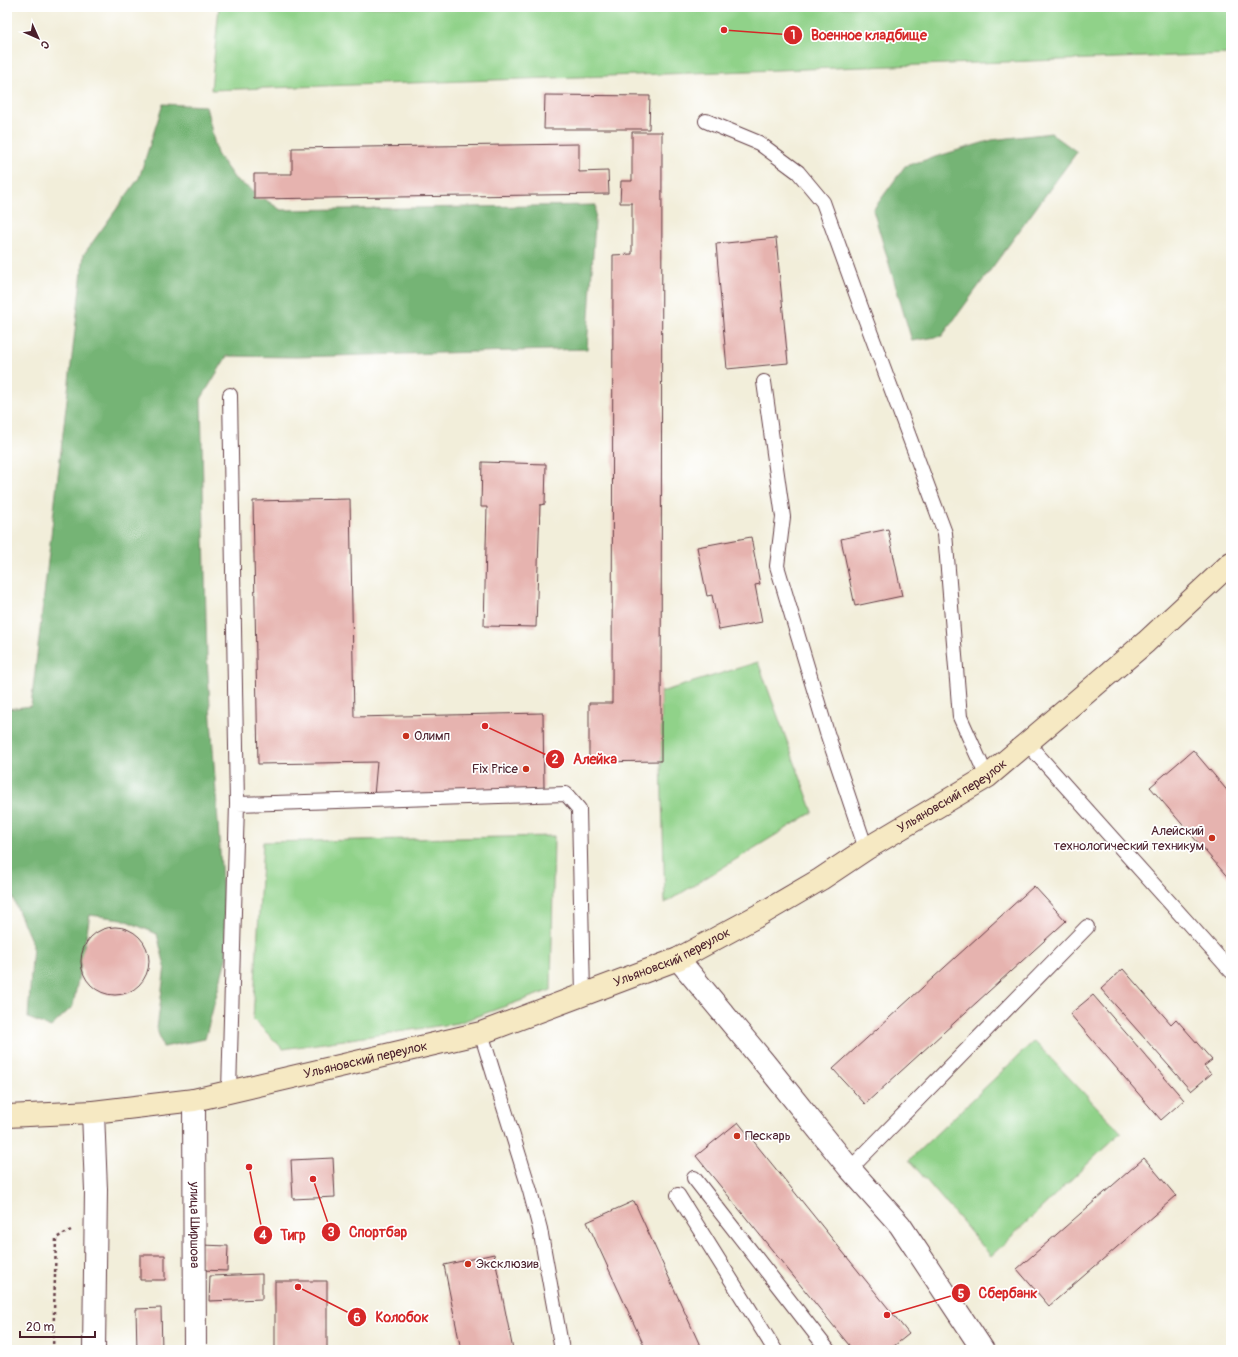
<svg xmlns="http://www.w3.org/2000/svg" width="1238" height="1357" viewBox="0 0 1238 1357" font-family="Pangolin,sans-serif">
<style>
.green{fill:#90d289;stroke:#6d785a}
.forest{fill:#74b475;stroke:#5f6a50}
.building{fill:#e6b3af}
.lines{fill:none;stroke-linecap:round;stroke-linejoin:round}
.service-casing{stroke:#633e45;stroke-width:16}
.minor-casing{stroke:#633e45;stroke-width:24}
.secondary-casing{stroke:#633e45;stroke-width:24}
.path{stroke:#633e45;stroke-width:2.5;stroke-dasharray:3 3;stroke-linecap:butt}
.service{stroke:#fff;stroke-width:14}
.minor{stroke:#fff;stroke-width:22}
.secondary{stroke:#f6e9c3;stroke-width:22}
.poi-dot{fill:#c8321e;stroke:#fff;stroke-width:1.5}
.labels{text-anchor:middle;dominant-baseline:central;stroke-width:3.5;stroke-linejoin:round;paint-order:stroke}
.poi-label{font-size:13px;fill:#4a1f2b;stroke:#fff;text-anchor:start}
.street-label{font-size:13px;fill:#4a1f2b;stroke:#fff}
.leader{fill:none;stroke:#d62828;stroke-width:1.5}
.callout-dot{fill:#d62828;stroke:#fff;stroke-width:1.5}
.mark-label{font-size:12px;text-anchor:middle;font-weight:bold;fill:#fff}
.callout-label{font-size:14px;text-anchor:middle;font-weight:bold;fill:#d62828;stroke:#fff;stroke-width:3.5;stroke-linejoin:round;paint-order:stroke}
</style>
<rect width="100%" height="100%" fill="#fff"/>
<filter id="ink" filterUnits="userSpaceOnUse"><feTurbulence type="fractalNoise" baseFrequency=".025" numOctaves="2"/><feDisplacementMap in="SourceGraphic" scale="8" xChannelSelector="R" yChannelSelector="G"/><feConvolveMatrix kernelMatrix="1 2 1 2 8 2 1 2 1" color-interpolation-filters="sRGB"/></filter>
<filter id="wash" filterUnits="userSpaceOnUse"><feTurbulence type="fractalNoise" baseFrequency=".012" numOctaves="4" result="noise"/><feDisplacementMap in="SourceGraphic" scale="16" xChannelSelector="R" yChannelSelector="G"/><feGaussianBlur stdDeviation="0.9" result="paint"/><feColorMatrix in="noise" values="0 0 0 0 0 0 0 0 0 0 0 0 0 0 0 0 0 1.4 0 .05"/><feComposite in="paint" operator="in"/></filter>
<g filter="url(#wash)">
<rect width="100%" height="100%" fill="#f2eeda"/>
<path class="green" d="M219 7H1231V54L211 90Z
M758 662 813 812 665 903 661 761V692Z
M554 836 551 990 458 1023 283 1049 253 1019 263 842Z
M1034 1041 1121 1132 991 1256 909 1160Z"/>
<path class="forest" d="M163 104 206 106 217 154 235 179 281 210 596 205 587 349 296 357 227 356 201 399 207 660 227 955 205 1039 163 1047 157 1029 165 966 157 934 122 919 90 915 73 1006 51 1027 28 1018 33 945 7 885V709L31 706 84 254 139 178Z
M1051 133 1077 152 942 336 912 341 873 210 905 166 992 140Z"/>
<g id="blocks">
<path class="building" d="M545 95 650 96 649 129H544Z
M632 132H662L661 761 589 762V703H612L613 255 632 254V203H620L621 181H632Z
M579 144V172L608 171 609 194 254 199V174H292V148Z
M776 238 788 363 727 369 716 244Z
M482 462 546 464 545 504 540 505 536 627 484 626 487 507H481Z
M350 499 354 717 543 713 544 790 374 796 377 762 258 764 253 501Z
M888 529 902 596 855 606 841 539Z
M751 537 760 584 755 585 762 622 719 630 712 595 707 596 697 547Z
M1193 750 1231 795V881L1150 787Z
M1034 886 1066 921 865 1104 833 1069Z
M81 961a34 34 0 1 1 68 0a34 34 0 1 1-68 0Z
M1123 969 1171 1024 1176 1019 1212 1060 1204 1066 1211 1074 1191 1091 1101 989Z
M1093 995 1184 1100 1161 1120 1070 1014Z
M738 1122 909 1334 889 1350H853L696 1156Z
M333 1158 335 1197 293 1199 291 1160Z
M1144 1158 1176 1196 1049 1306 1017 1269Z
M634 1201 702 1350H646L587 1222Z
M202 1245 228 1246 227 1271 202 1270Z
M494 1254 513 1350H461L444 1265Z
M140 1255H165V1280H140Z
M262 1274V1299L209 1301 210 1276Z
M275 1281H327V1350H275Z
M161 1308 162 1350H137L136 1309Z"/>
</g>
</g>
<g filter="url(#ink)">
<use href="#blocks" fill-opacity="0" stroke="#633e45" stroke-width="1"/>
<g class="lines">
<defs>
<path id="service" d="M706 121 759 143 798 172 823 202 862 310 945 533 960 717 987 777
M764 382 783 517 777 566 827 733 866 849
M230 395 237 804
M1027 743 1231 971
M481 1033 530 1191 540 1229 562 1350
M229 1091 237 804 566 794 579 809 583 995
M850 1169 1087 927
M694 1178 828 1350
M678 1195 775 1350"/>
<g id="minor">
<path d="M678 959 763 1061 850 1169 900 1225 983 1350"/>
<path id="s1" d="M194 1100 195 1350"/>
<path d="M93 1112 96 1190 94 1350"/>
</g>
<g id="secondary">
<path id="s2" d="M7 1116 93 1112 194 1100 481 1033 678 959 763 913 821 879 866 849 987 777 1146 642 1231 563"/>
</g>
</defs>
<use href="#service" class="service-casing"/>
<use href="#minor" class="minor-casing"/>
<use href="#secondary" class="secondary-casing"/>
<path class="path" d="M53 1350 56 1238 71 1230"/>
<use href="#service" class="service"/>
<use href="#minor" class="minor"/>
<use href="#secondary" class="secondary"/>
</g>
</g>
<g class="poi-dot">
<circle cx="406" cy="736" r="4"/>
<circle cx="526" cy="769" r="4"/>
<circle cx="1212" cy="838" r="4"/>
<circle cx="737" cy="1136" r="4"/>
<circle cx="468" cy="1264" r="4"/>
</g>
<g class="labels">
<g class="poi-label">
<text x="414" y="736">Олимп</text>
<text x="518" y="769" text-anchor="end">Fix Price</text>
<text x="1204" y="831" text-anchor="end">Алейский<tspan x="1204" dy="15">технологический техникум</tspan></text>
<text x="745" y="1136">Пескарь</text>
<text x="476" y="1264">Эксклюзив</text>
</g>
<g class="street-label">
<text stroke="none"><textPath href="#s2" startOffset="1012">Ульяновский переулок</textPath></text>
<text stroke="none"><textPath href="#s2" startOffset="688">Ульяновский переулок</textPath></text>
<text stroke="none"><textPath href="#s2" startOffset="364">Ульяновский переулок</textPath></text>
<text stroke="none"><textPath href="#s1" startOffset="125">улица Ширшова</textPath></text>
</g>
</g>
<path class="leader" d="M724 30L793 35M485 726L555 759M313 1179L331 1232M249 1167L263 1235M887 1315L961 1293M298 1287L357 1317"/>
<g class="callout-dot">
<circle cx="724" cy="30" r="4"/>
<circle cx="485" cy="726" r="4"/>
<circle cx="313" cy="1179" r="4"/>
<circle cx="249" cy="1167" r="4"/>
<circle cx="887" cy="1315" r="4"/>
<circle cx="298" cy="1287" r="4"/>
<circle cx="793" cy="35" r="10"/>
<circle cx="555" cy="759" r="10"/>
<circle cx="331" cy="1232" r="10"/>
<circle cx="263" cy="1235" r="10"/>
<circle cx="961" cy="1293" r="10"/>
<circle cx="357" cy="1317" r="10"/>
</g>
<g class="mark-label">
<text x="793" y="39">1</text>
<text x="555" y="763">2</text>
<text x="331" y="1236">3</text>
<text x="263" y="1239">4</text>
<text x="961" y="1298">5</text>
<text x="357" y="1322">6</text>
</g>
<g class="callout-label">
<text x="869" y="40">Военное кладбище</text>
<text x="595" y="764">Алейка</text>
<text x="378" y="1237">Спортбар</text>
<text x="293" y="1240">Тигр</text>
<text x="1008" y="1298">Сбербанк</text>
<text x="402" y="1322">Колобок</text>
</g>
<rect width="1238" height="1357" fill="none" stroke="#fff" stroke-width="24"/>
<g transform="translate(38 38) rotate(135)" stroke="#ffffff" stroke-width="3" paint-order="stroke">
<path d="M0-3L7 15L0 10L-7 15Z" fill="#4a1f2b"/>
<text y="-6" font-size="11" font-weight="bold" text-anchor="middle" fill="#4a1f2b">С</text>
</g>
<path d="M20 1331v6h75v-6" fill="none" stroke="#4a1f2b" stroke-width="2"/>
<text x="26" y="1331" font-size="12" fill="#4a1f2b" stroke="#ffffff" stroke-width="3" paint-order="stroke">20 m</text>
</svg>
